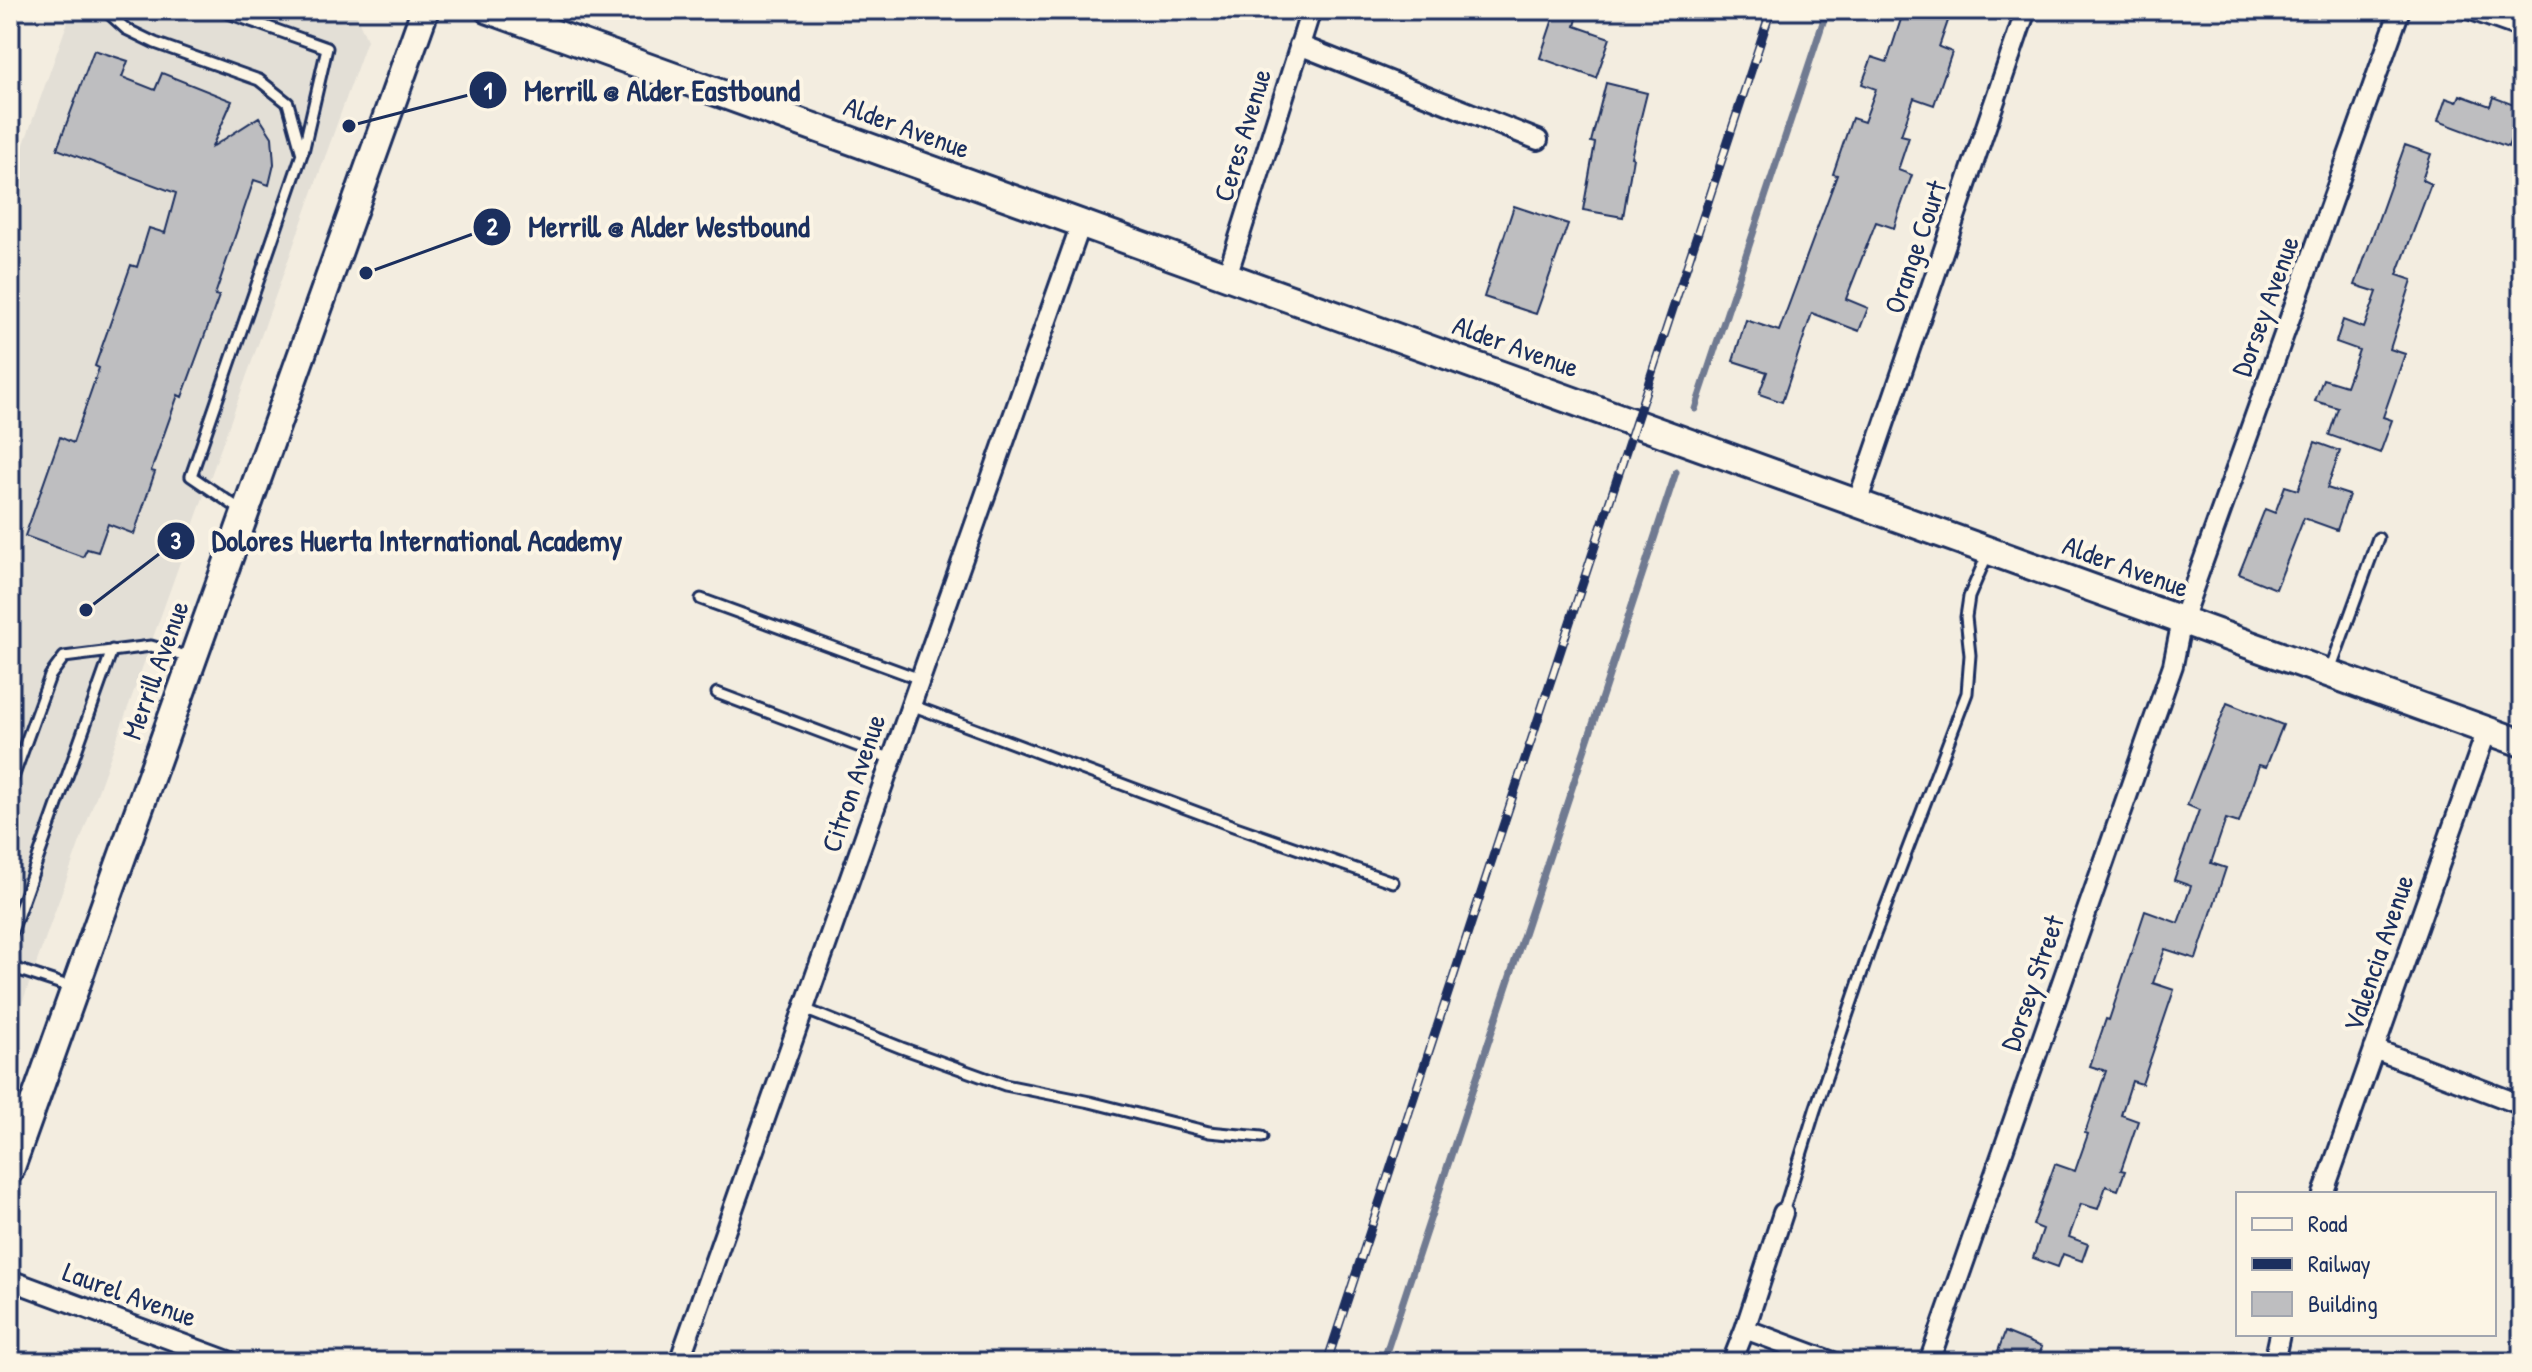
<svg xmlns="http://www.w3.org/2000/svg" width="2532" height="1372" viewBox="0 0 2532 1372" font-family="'Patrick Hand',sans-serif">
<style>
.built{fill:#e3dfd6}
.lines{fill:none;stroke-linecap:round;stroke-linejoin:round}
.stream{stroke:#707a91;stroke-width:7}
.building{fill:#bebec0;stroke:#1b2f5e;stroke-width:2}
.service-casing{stroke:#1b2f5e;stroke-width:15}
.minor-casing{stroke:#1b2f5e;stroke-width:24}
.secondary-casing{stroke:#1b2f5e;stroke-width:32}
.service{stroke:#fcf5e5;stroke-width:9}
.minor{stroke:#fcf5e5;stroke-width:18}
.secondary{stroke:#fcf5e5;stroke-width:26}
.rail-casing{stroke:#1b2f5e;stroke-width:9}
.rail{stroke:#fcf5e5;stroke-width:6;stroke-dasharray:18;stroke-linecap:butt}
.labels{text-anchor:middle;dominant-baseline:central;stroke-width:8;stroke-linejoin:round;paint-order:stroke}
.street-label{font-size:28px;fill:#1b2f5e;stroke:#fcf5e5}
.leader{fill:none;stroke:#1b2f5e;stroke-width:3}
.callout-dot{fill:#1b2f5e;stroke:#fcf5e5;stroke-width:3}
.mark-label{font-size:24px;text-anchor:middle;font-weight:bold;fill:#fff}
.callout-label{font-size:30px;text-anchor:middle;font-weight:bold;fill:#1b2f5e;stroke:#fcf5e5;stroke-width:8;stroke-linejoin:round;paint-order:stroke}
</style>
<rect width="100%" height="100%" fill="#f3ede0"/>
<filter id="ink" filterUnits="userSpaceOnUse"><feTurbulence type="fractalNoise" baseFrequency=".0125" numOctaves="2"/><feDisplacementMap in="SourceGraphic" scale="16" xChannelSelector="R" yChannelSelector="G"/><feConvolveMatrix kernelMatrix="1 2 1 2 8 2 1 2 1" color-interpolation-filters="sRGB"/></filter>
<g filter="url(#ink)">
<path class="built" d="M72 10H354L367 40 10 1037V183Z"/>
<g class="lines">
<path class="stream" d="M1695 409 1827 10
M1383 1362 1676 472"/>
</g>
<path class="building" d="M1556 10 1578 15 1575 26 1610 38 1596 78 1540 58Z
M1904 10H1937L1950 15 1939 47 1952 52 1934 105 1914 98 1901 135 1909 137 1898 170 1912 175 1900 209 1894 228 1876 222 1846 299 1868 308 1859 331 1812 313 1782 402 1759 394 1767 372 1733 361 1746 320 1779 331 1837 175 1833 174 1852 118 1864 122 1876 89 1862 84 1872 57 1887 62Z
M94 50 128 61 122 77 155 90 162 73 232 101 212 147 259 117 272 137 274 164 269 185 254 180 215 295 219 296 182 397 178 395 151 471 155 472 134 534 108 524 98 552 87 549 83 557 25 536 60 437 73 443 99 368 95 366 131 265 137 267 149 228 165 233 176 193 57 149Z
M1606 83 1647 93 1631 157 1633 158 1623 217 1583 210 1595 143 1591 142Z
M2460 95 2490 106 2493 97 2522 108 2508 147 2438 121 2446 98 2457 102Z
M2405 145 2431 154 2422 180 2431 184 2397 275 2412 280 2390 349 2405 354 2383 417 2392 420 2380 453 2329 435 2338 408 2315 401 2323 379 2346 386 2359 350 2336 342 2343 320 2364 328 2377 292 2355 285Z
M1514 206 1568 224 1536 314 1484 297Z
M2315 442 2340 451 2327 488 2349 495 2337 530 2304 518 2276 589 2239 574 2265 509 2275 513 2285 486 2298 490Z
M2227 703 2283 725 2266 767 2259 765 2239 823 2226 819 2211 863 2226 868 2196 959 2165 949 2153 983 2174 990 2142 1084 2132 1081 2121 1115 2138 1121 2121 1170 2125 1171 2118 1190 2106 1186 2098 1209 2081 1204 2069 1237 2088 1244 2082 1261 2063 1254 2058 1267 2033 1258 2043 1229 2033 1225 2055 1164 2075 1171 2088 1134 2085 1133 2106 1071 2090 1066 2106 1019 2109 1020 2145 911 2178 923 2191 886 2174 880 2199 810 2187 805Z
M2005 1332 2042 1347 2037 1362H1994Z"/>
<g class="lines">
<defs>
<path id="service" d="M105 10 126 29 155 43 259 80 288 103 302 154 191 476 244 512
M220 10 327 48 303 152
M701 599 920 679
M2330 670 2378 538
M717 693 892 759
M911 705 1236 827 1393 882
M10 786 50 676 64 657 151 646 190 657
M10 937 112 650
M10 967 71 987
M804 1009 902 1048 1005 1085 1090 1102 1209 1132 1262 1137
M1783 1213 1815 1110 1873 940 1967 693 1970 655 1966 617 1969 597 1988 553"/>
<path id="minor" d="M2471 10 2522 28
M1299 45 1538 140
M1227 276 1311 10
M1857 503 2026 10
M2374 1049 2522 1105
M2323 1194 2487 730
M10 1280 231 1362
M1745 1329 1833 1362
M679 1362 1081 224
M1732 1362 1745 1329 1783 1213
M1929 1362 2173 665 2182 620 2400 10
M2274 1362 2280 1334"/>
<path id="secondary" d="M489 10 2522 743
M10 1170 425 10"/>
</defs>
<use href="#service" class="service-casing"/>
<use href="#minor" class="minor-casing"/>
<use href="#secondary" class="secondary-casing"/>
<use href="#service" class="service"/>
<use href="#minor" class="minor"/>
<use href="#secondary" class="secondary"/>
<defs>
<path id="rail" d="M1327 1362 1771 10"/>
</defs>
<use href="#rail" class="rail-casing"/>
<use href="#rail" class="rail"/>
</g>
</g>
<g class="labels">
<g class="street-label">
<text transform="translate(907 127) rotate(20)">Alder Avenue</text>
<text transform="translate(1242 135) rotate(-73)">Ceres Avenue</text>
<text transform="translate(1915 247) rotate(-71)">Orange Court</text>
<text transform="translate(2265 306) rotate(-70)">Dorsey Avenue</text>
<text transform="translate(1516 346) rotate(20)">Alder Avenue</text>
<text transform="translate(2126 566) rotate(20)">Alder Avenue</text>
<text transform="translate(155 670) rotate(-70)">Merrill Avenue</text>
<text transform="translate(853 783) rotate(-71)">Citron Avenue</text>
<text transform="translate(2378 953) rotate(-71)">Valencia Avenue</text>
<text transform="translate(2032 983) rotate(-71)">Dorsey Street</text>
<text transform="translate(130 1294) rotate(20)">Laurel Avenue</text>
</g>
</g>
<path class="leader" d="M349 126L488 90M366 273L492 227M86 610L176 541"/>
<g class="callout-dot">
<circle cx="349" cy="126" r="8"/>
<circle cx="366" cy="273" r="8"/>
<circle cx="86" cy="610" r="8"/>
<circle cx="488" cy="90" r="20"/>
<circle cx="492" cy="227" r="20"/>
<circle cx="176" cy="541" r="20"/>
</g>
<g class="mark-label">
<text x="488" y="99">1</text>
<text x="492" y="235">2</text>
<text x="176" y="549">3</text>
</g>
<g class="callout-label">
<text x="662" y="101">Merrill @ Alder Eastbound</text>
<text x="669" y="237">Merrill @ Alder Westbound</text>
<text x="417" y="551">Dolores Huerta International Academy</text>
</g>
<rect width="2532" height="1372" fill="none" stroke="#fcf5e5" stroke-width="40"/>
<rect x="20" y="20" width="2492" height="1332" fill="none" stroke="#1b2f5e" stroke-width="3" filter="url(#ink)"/>
<rect x="2236" y="1192" width="260" height="144" fill="#fcf5e5" stroke="#a2a6af" stroke-width="2"/>
<rect x="2252" y="1218" width="40" height="12" fill="#fcf5e5" stroke="#a2a6af" stroke-width="2"/>
<text x="2308" y="1232" font-size="24" fill="#1b2f5e">Road</text>
<rect x="2252" y="1258" width="40" height="12" fill="#1b2f5e" stroke="#a2a6af" stroke-width="2"/>
<text x="2308" y="1272" font-size="24" fill="#1b2f5e">Railway</text>
<rect x="2252" y="1292" width="40" height="24" fill="#bebec0" stroke="#a2a6af" stroke-width="2"/>
<text x="2308" y="1312" font-size="24" fill="#1b2f5e">Building</text>
</svg>
